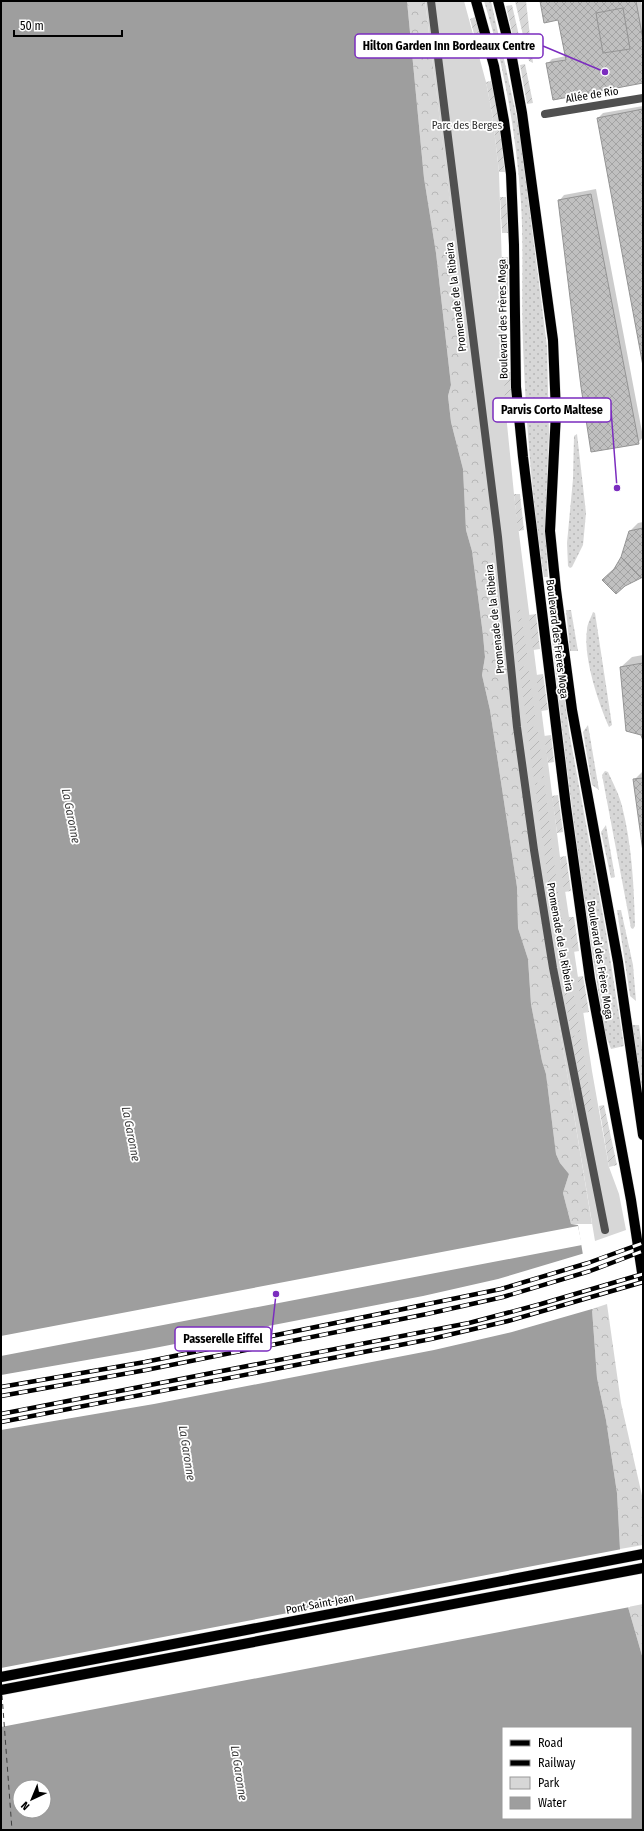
<svg xmlns="http://www.w3.org/2000/svg" width="644" height="1831" viewBox="0 0 644 1831" font-family="'Fira Sans Condensed',sans-serif">
<style>
.grass{fill:url(#grass-dots)}
.forest{fill:url(#forest-crowns)}
.park{fill:#d7d7d7}
.garden{fill:url(#garden-furrows)}
.water{fill:#9e9e9e;fill-rule:evenodd}
.pier{fill:#fff}
.shadow{fill:#0003}
.lines{fill:none;stroke-linecap:round;stroke-linejoin:round}
.ferry{stroke:#3f3f3f;stroke-width:1;stroke-dasharray:5 4;stroke-linecap:butt}
.building{fill:url(#building-cross-hatch);stroke:#949494}
.primary-casing{stroke:#dbdbdb;stroke-width:11}
.pedestrian{stroke:#505050;stroke-width:8}
.minor{stroke:#505050;stroke-width:8}
.primary{stroke:#000;stroke-width:10}
.rail-casing{stroke:#000;stroke-width:4.5}
.rail{stroke:#fff;stroke-width:3;stroke-dasharray:9;stroke-linecap:butt}
.labels{text-anchor:middle;dominant-baseline:central;stroke-width:3.5;stroke-linejoin:round;paint-order:stroke}
.street-label{font-size:11px;fill:#000;stroke:#fff}
.park-label{font-size:11px;fill:#2e2e2e;stroke:#fff}
.water-label{font-size:12px;font-style:italic;fill:#3f3f3f;stroke:#fff}
.leader{fill:none;stroke:#7b2cbf;stroke-width:1.5}
.callout-dot{fill:#7b2cbf;stroke:#fff;stroke-width:1.5}
.callout{fill:#fff;stroke:#7b2cbf;stroke-width:1.5}
.callout-label{font-size:12px;text-anchor:middle;font-weight:bold;fill:#000}
</style>
<defs>
<pattern id="grass-dots" width="8" height="8" patternUnits="userSpaceOnUse"><rect width="8" height="8" fill="#d7d7d7"/><path d="M2 2h.1M6 6h.1" fill="none" stroke="#b7b7b7" stroke-width="1.8" stroke-linecap="round"/></pattern>
<pattern id="forest-crowns" width="20" height="18" patternUnits="userSpaceOnUse"><rect width="20" height="18" fill="#d7d7d7"/><path d="M2 6a3 3 0 1 1 6 0M12 15a3 3 0 1 1 6 0" fill="none" stroke="#b7b7b7"/></pattern>
<pattern id="garden-furrows" width="10" height="10" patternUnits="userSpaceOnUse"><rect width="10" height="10" fill="#d7d7d7"/><path d="M-1 1l2-2M0 10L10 0M9 11l2-2" fill="none" stroke="#b7b7b7"/></pattern>
<pattern id="building-cross-hatch" width="8" height="8" patternUnits="userSpaceOnUse"><rect width="8" height="8" fill="#c0c0c0"/><path d="M0 0l8 8M0 8l8-8" fill="none" stroke="#a3a3a3"/></pattern>
</defs>
<rect width="100%" height="100%" fill="#fff"/>
<path class="grass" d="M484 1H491L519 127 547 346 549 434 545 526 548 577H544C532 501 526 422 523 345 521 298 524 250 521 203 516 133 505 69 484 1Z
M577 434 586 513 583 545 572 567 570 568 568 566 567 543 573 479 574 436Z
M566 610H571L578 651H570Z
M552 612 570 737 606 932 624 1046 611 1049 605 1034C582 894 564 754 549 613Z
M593 612 595 613 612 725 609 727C598 702 583 657 587 630 587 624 591 618 593 612Z
M588 725 599 790 592 785 583 732Z
M605 771 608 772C613 783 619 794 622 806 632 845 634 887 635 926L633 929 631 928 602 775Z
M606 825 615 877 611 878 601 832Z
M617 910H621L633 965 636 1001 630 996Z
M632 1025H639L643 1055V1098Z"/>
<path class="forest" d="M407 1H425L534 873 592 1224H571L563 1193 569 1174 560 1163 556 1154 546 1074 542 1061 531 1004 528 959 518 928 517 887 490 710 482 675 485 657 483 635 472 551 466 530 463 469 451 422 448 396 451 385 436 253 424 178Z
M607 1304 621 1403 643 1500V1545L620 1549 617 1493 606 1420 597 1378 592 1309Z
M643 1604V1659L628 1607Z"/>
<path class="park" d="M425 1H464L486 82 492 113 499 172 507 424 514 494 560 857 592 1071 609 1167 619 1194 626 1230 595 1241 549 965 506 658Z"/>
<path class="garden" d="M515 1H526L533 63 529 61Z
M512 5 520 40 514 41 506 6Z
M475 17 484 48 478 49 470 19Z
M525 64 533 103 527 104 520 65Z
M491 81 496 102 505 172H499L492 113 486 82Z
M500 197H506L508 233H502Z
M502 257H508V294H502Z
M504 372H511L512 404H505Z
M514 494H520L524 530 518 531Z
M517 609H520L528 660 518 662 514 635 519 626Z
M536 614 540 649 533 650 529 615Z
M528 666 536 722 527 723 519 667Z
M543 674 548 710 541 711 536 675Z
M537 726 544 778 534 779 527 728Z
M551 735 554 762 548 763 544 736Z
M544 782 552 844 543 846 535 783Z
M558 795 563 832 557 833 552 796Z
M552 848 560 905 551 906 544 850Z
M566 856 571 891 564 892 560 857Z
M560 907 568 964 560 965 552 908Z
M568 917H574L579 951 573 952Z
M569 967 580 1032 571 1033 560 969Z
M583 976 589 1012 583 1013 577 977Z
M580 1035 593 1111 585 1112 572 1036Z
M604 1105 617 1165 609 1167 599 1106Z"/>
<path class="water" d="M1 1H407L424 178 436 253 451 385 448 396 451 422 463 469 466 530 472 551 483 635 485 657 482 675 490 710 517 887 518 928 528 959 531 1004 542 1061 546 1074 556 1154 560 1163 569 1174 563 1193 571 1224 578 1225 592 1309 597 1378 606 1420 617 1493 620 1549 628 1607 643 1659V1830H1ZM503 1728H631V1818H503ZM20 1787H44V1811H20Z"/>
<path class="pier" d="M578 1226 582 1245 1 1356V1336Z
M585 1253 594 1308 592 1309 512 1332 434 1350 154 1404 1 1430V1375L144 1350 423 1296 498 1279Z
M622 1549 630 1607 1 1727V1668Z"/>
<path class="shadow" d="M541 1H641L643 10V82L547 64 552 59 566 56 559 19Z
M643 106V360L598 118 603 113Z
M596 189 643 437 638 443 559 201 564 195Z
M643 522V576L614 569 622 558 630 531 638 523Z
M643 655V738L621 667 632 657Z
M643 771V844L634 780Z"/>
<g class="lines">
<path class="ferry" d="M2 1695 12 1830"/>
</g>
<path class="building" d="M540 1H636L643 40V83L553 100 546 63 566 60 558 20 544 23Z
M623 8 630 49 603 53 596 13Z
M643 109V366L597 118Z
M591 194 639 444 591 452 581 387 558 200Z
M643 528V577L641 578 621 557 629 531Z
M621 557 641 578 625 586 616 594 602 580 614 569Z
M643 663V741L641 735 626 731 620 667Z
M643 778V852L633 779Z"/>
<g class="lines">
<defs>
<path id="primary" d="M476 1 494 66 504 121 511 174 514 245 516 387 523 457 566 807 590 979 631 1200 643 1279
M498 1 511 53 522 113 553 340 556 413 550 531 556 590 572 710 618 962 643 1135
M1 1677 643 1554
M1 1690 643 1568"/>
</defs>
<use href="#primary" class="primary-casing"/>
<path class="pedestrian" d="M431 1 498 537 517 727 534 850 553 968 605 1230"/>
<path class="minor" d="M545 114 643 98"/>
<use href="#primary" class="primary"/>
<defs>
<path id="rail" d="M1 1387 145 1362 501 1289 588 1263 643 1243
M1 1396 146 1370 427 1314 503 1297 590 1271 643 1251
M1 1414 469 1323 541 1304 643 1274
M1 1422 431 1339 508 1321 643 1282"/>
</defs>
<use href="#rail" class="rail-casing"/>
<use href="#rail" class="rail"/>
</g>
<g class="labels">
<g class="street-label">
<text transform="translate(592 95) rotate(-9)">Allée de Rio</text>
<text transform="translate(456 297) rotate(-97)">Promenade de la Ribeira</text>
<text transform="translate(503 319) rotate(-91)">Boulevard des Frères Moga</text>
<text transform="translate(495 619) rotate(-96)">Promenade de la Ribeira</text>
<text transform="translate(557 639) rotate(83)">Boulevard des Frères Moga</text>
<text transform="translate(560 937) rotate(80)">Promenade de la Ribeira</text>
<text transform="translate(600 960) rotate(81)">Boulevard des Frères Moga</text>
<text transform="translate(320 1604) rotate(-11)">Pont Saint-Jean</text>
</g>
<g class="park-label">
<text x="467" y="125">Parc des Berges</text>
</g>
<g class="water-label">
<text transform="translate(71 816) rotate(79)">La Garonne</text>
<text transform="translate(131 1134) rotate(79)">La Garonne</text>
<text transform="translate(187 1453) rotate(81)">La Garonne</text>
<text transform="translate(239 1773) rotate(81)">La Garonne</text>
</g>
</g>
<path class="leader" d="M605 72L543 46M617 488L611 410M276 1294L271 1339"/>
<g class="callout-dot">
<circle cx="605" cy="72" r="4"/>
<circle cx="617" cy="488" r="4"/>
<circle cx="276" cy="1294" r="4"/>
</g>
<g class="callout">
<rect x="355" y="34" width="188" height="24" rx="4"/>
<rect x="493" y="398" width="118" height="24" rx="4"/>
<rect x="175" y="1327" width="96" height="24" rx="4"/>
</g>
<g class="callout-label">
<text x="449" y="50">Hilton Garden Inn Bordeaux Centre</text>
<text x="552" y="414">Parvis Corto Maltese</text>
<text x="223" y="1343">Passerelle Eiffel</text>
</g>
<rect width="644" height="1831" fill="none" stroke="#000000" stroke-width="4"/>
<rect x="502" y="1727" width="130" height="92" fill="#ffffff" stroke="#999999"/>
<rect x="510" y="1740" width="20" height="6" fill="#000000" stroke="#999999"/>
<text x="538" y="1747" font-size="12" fill="#000000">Road</text>
<rect x="510" y="1760" width="20" height="6" fill="#000000" stroke="#999999"/>
<text x="538" y="1767" font-size="12" fill="#000000">Railway</text>
<rect x="510" y="1777" width="20" height="12" fill="#d7d7d7" stroke="#999999"/>
<text x="538" y="1787" font-size="12" fill="#000000">Park</text>
<rect x="510" y="1797" width="20" height="12" fill="#9e9e9e" stroke="#999999"/>
<text x="538" y="1807" font-size="12" fill="#000000">Water</text>
<g transform="translate(32 1799) rotate(224)"><circle r="19" fill="#ffffff" stroke="#999999"/>
<path d="M0-3L7 15L0 10L-7 15Z" fill="#000000"/>
<text y="-6" font-size="11" font-weight="bold" text-anchor="middle" fill="#000000">N</text>
</g>
<path d="M14 30v6h108v-6" fill="none" stroke="#000000" stroke-width="2"/>
<text x="20" y="30" font-size="12" fill="#000000" stroke="#ffffff" stroke-width="3" paint-order="stroke">50 m</text>
</svg>
